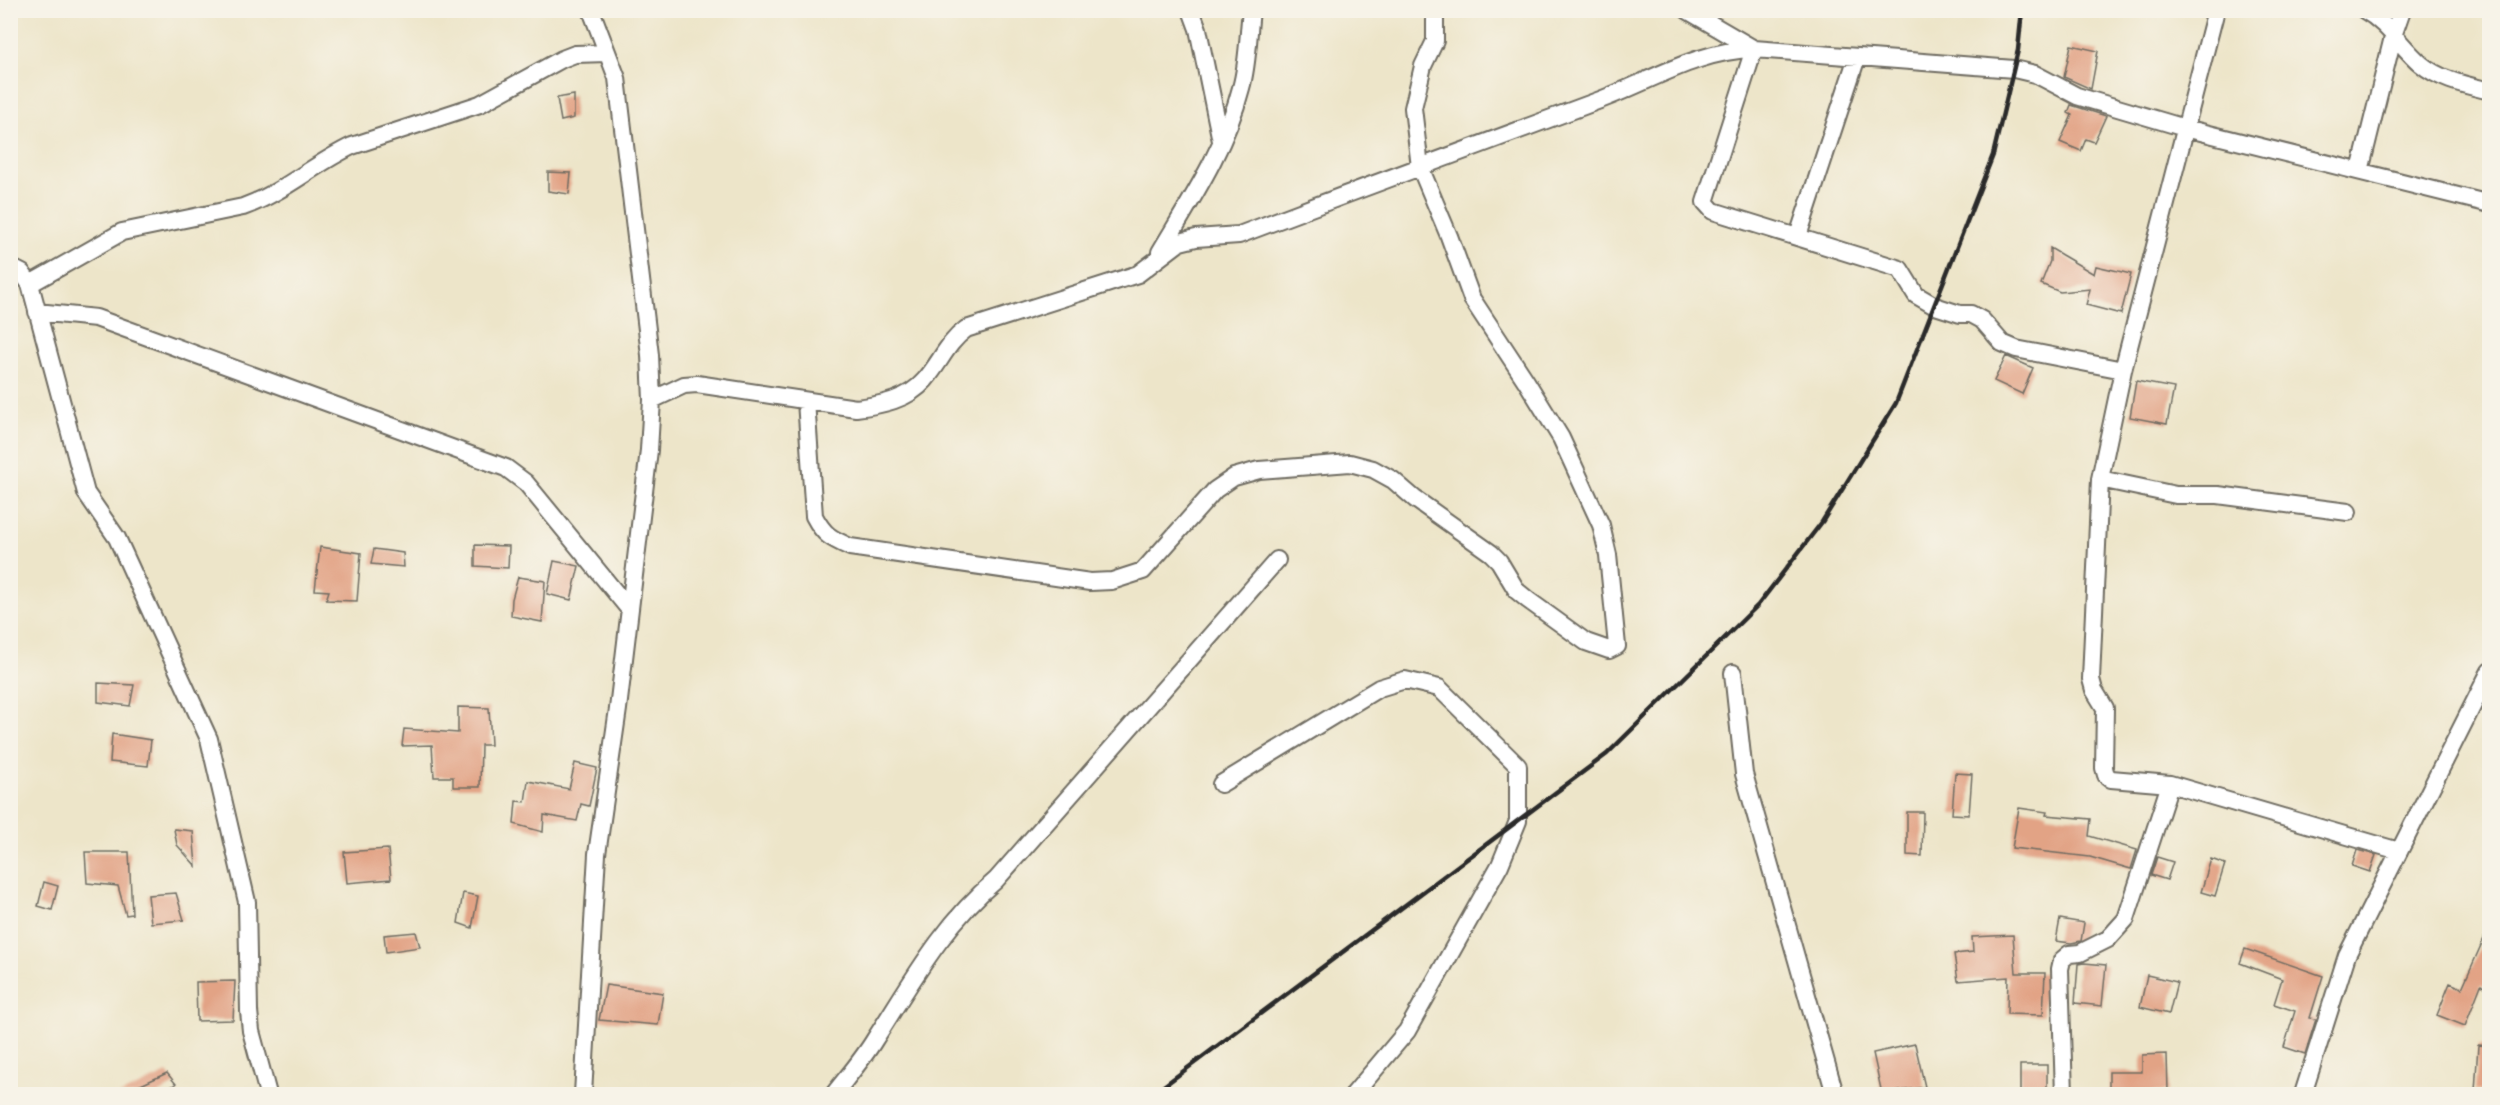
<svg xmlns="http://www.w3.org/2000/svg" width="2500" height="1105" viewBox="0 0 2500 1105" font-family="'Architects Daughter',sans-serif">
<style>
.building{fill:#e2a385}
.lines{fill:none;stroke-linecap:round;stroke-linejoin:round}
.minor-casing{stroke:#6f6c62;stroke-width:20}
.minor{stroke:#fff;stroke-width:16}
.rail{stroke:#2b2b2b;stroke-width:4.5}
</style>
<rect width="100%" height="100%" fill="#f7f3e8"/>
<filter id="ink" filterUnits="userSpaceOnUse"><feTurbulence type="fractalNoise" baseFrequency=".0167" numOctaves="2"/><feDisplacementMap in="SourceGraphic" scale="12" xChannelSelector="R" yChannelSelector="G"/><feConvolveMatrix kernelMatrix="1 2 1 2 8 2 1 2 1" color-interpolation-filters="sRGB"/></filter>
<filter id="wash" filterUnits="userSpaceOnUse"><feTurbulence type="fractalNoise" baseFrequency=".008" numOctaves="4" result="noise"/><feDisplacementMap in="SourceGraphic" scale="24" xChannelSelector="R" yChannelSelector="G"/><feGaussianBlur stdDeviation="1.35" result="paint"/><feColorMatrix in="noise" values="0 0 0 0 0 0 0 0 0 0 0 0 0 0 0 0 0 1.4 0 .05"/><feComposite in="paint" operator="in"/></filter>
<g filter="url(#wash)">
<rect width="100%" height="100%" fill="#ede5c9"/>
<g id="blocks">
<path class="building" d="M2071 45 2098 51 2091 89 2064 77Z
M574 95V118L561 121 557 98Z
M2071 105 2106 116 2094 142 2086 139 2081 151 2060 142 2072 115 2068 113Z
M548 172 571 173 569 194 548 191Z
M2050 248 2094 274 2096 266 2131 274 2121 314 2086 305 2090 289 2060 292 2041 284 2050 261Z
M2006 356 2033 368 2022 394 1994 381Z
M2136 381 2174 388 2167 424 2130 417Z
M475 545 509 546 508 568 475 566Z
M320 547 361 553 357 601 326 600 329 591 315 590Z
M374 549 403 553 404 567 371 564Z
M554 561 579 566 571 600 547 594Z
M518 577 545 581 542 622 511 616 512 599Z
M98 683 134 685 130 706 98 702Z
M458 707 489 708 491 745H481L480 787H453V777H434L432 745 402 746 404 729 458 733Z
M112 734 151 740 148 766 110 762Z
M575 763 597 768 589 806 581 804 577 821 544 815 543 832 514 824 516 801 525 802 528 781 569 789Z
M1955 773 1972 774 1969 815 1952 814Z
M2019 808 2047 812 2046 815 2091 819 2089 836 2137 850 2131 869 2090 857 2012 848Z
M1907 812H1923L1922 856 1907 855Z
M174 829 193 831 196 866 177 845Z
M388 849 391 879 347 883 344 852Z
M2357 850 2376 855 2370 872 2352 866Z
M85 852H129L132 914 126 915 118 886 87 883Z
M2157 857 2173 862 2167 880 2151 875Z
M2211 859 2225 864 2215 896 2201 892Z
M44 882 58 886 52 910 38 906Z
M176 893 184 920 151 923 148 895Z
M463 893 478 896 472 928 458 923Z
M2060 919 2084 923 2081 941 2071 943 2056 941Z
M2490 925V978L2485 987 2481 985 2465 1026 2437 1015 2450 983 2462 988Z
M416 932 420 947 386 952 384 935Z
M2013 935 2016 973H2045L2043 1015 2007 1014 2008 977 1958 981 1954 954 1973 952 1972 937Z
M2245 949 2323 976 2310 1018 2316 1019 2305 1054 2284 1047 2295 1011 2274 1004 2282 979 2240 963Z
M2084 963 2106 965 2102 1006 2075 1003 2078 964Z
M2147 975 2177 982 2169 1014 2140 1007Z
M235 981 233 1020 197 1021 196 982Z
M606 985 663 993 658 1025 599 1020Z
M1915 1044 1925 1087 1882 1094 1873 1053Z
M2478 1045 2490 1046V1092L2475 1091Z
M2167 1054 2168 1092 2109 1094V1072H2142V1055Z
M2020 1065H2047V1094H2020Z
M167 1073 176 1084 157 1095H119Z"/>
</g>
</g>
<g filter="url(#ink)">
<use href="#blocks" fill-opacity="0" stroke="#6f6c62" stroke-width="1.5"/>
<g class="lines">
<defs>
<path id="minor" d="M1191 10 1198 29 1221 141
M1687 10 1754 49 1705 202 1713 211 1900 269 1916 295 1935 306 1960 314H1971L1982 320 2002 343 2016 349 2123 370
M2216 10 2123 370 2100 479 2091 679 2094 690 2105 708 2104 768 2106 775 2111 779 2170 784 2399 851
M2364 10C2388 23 2401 47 2421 64 2440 80 2466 85 2490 91
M2360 171 2394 33 2402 10
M1798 236 1857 57
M1160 252C1191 200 1226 147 1241 88 1248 64 1248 36 1251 10
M10 267 22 273 30 284 86 493 117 538 209 739 247 902 249 1011 251 1031 268 1094
M30 284 122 232 243 207C283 193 314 164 352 146L480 104 562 59 575 54 607 53
M37 312 96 318 506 468 526 483 629 609
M652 400 684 385 697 384 856 408C881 405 908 400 925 380 940 363 947 343 966 329L1138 274 1180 242 1196 238 1239 235C1359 189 1480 145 1600 100 1651 81 1699 50 1754 49L2014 69 2035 74 2077 96 2185 128 2490 204
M806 401 814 516C824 535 830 538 850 547L1090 582 1112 581 1143 571 1215 490 1234 477 1259 470 1350 463 1373 469 1393 480 1415 499 1491 553 1499 561 1517 591 1528 600 1586 642 1609 650 1617 646 1608 555 1601 525 1561 438 1526 381 1472 299 1449 236 1420 167 1413 108 1423 66 1435 41V10
M2100 479 2176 495H2218L2348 512
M1733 673 1744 774 1835 1094
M1221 784 1379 688 1405 680 1439 688 1518 766V821L1500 865 1407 1031 1354 1094
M583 1094 597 854 618 709 649 450 652 400 650 355 617 78 591 10
M834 1094C848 1076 863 1059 875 1039 911 983 944 923 996 880L1277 560
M2064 1094 2060 969 2062 960 2069 954 2080 953 2108 939 2126 919 2170 784
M2303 1094 2347 955 2490 671"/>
</defs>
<use href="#minor" class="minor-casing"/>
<use href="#minor" class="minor"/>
<path class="rail" d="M1153 1094 1607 754 1758 605 1822 522 1896 403 1993 155 2018 50 2022 10"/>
</g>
</g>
<rect width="2500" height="1105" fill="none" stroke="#f7f3e8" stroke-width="36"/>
</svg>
